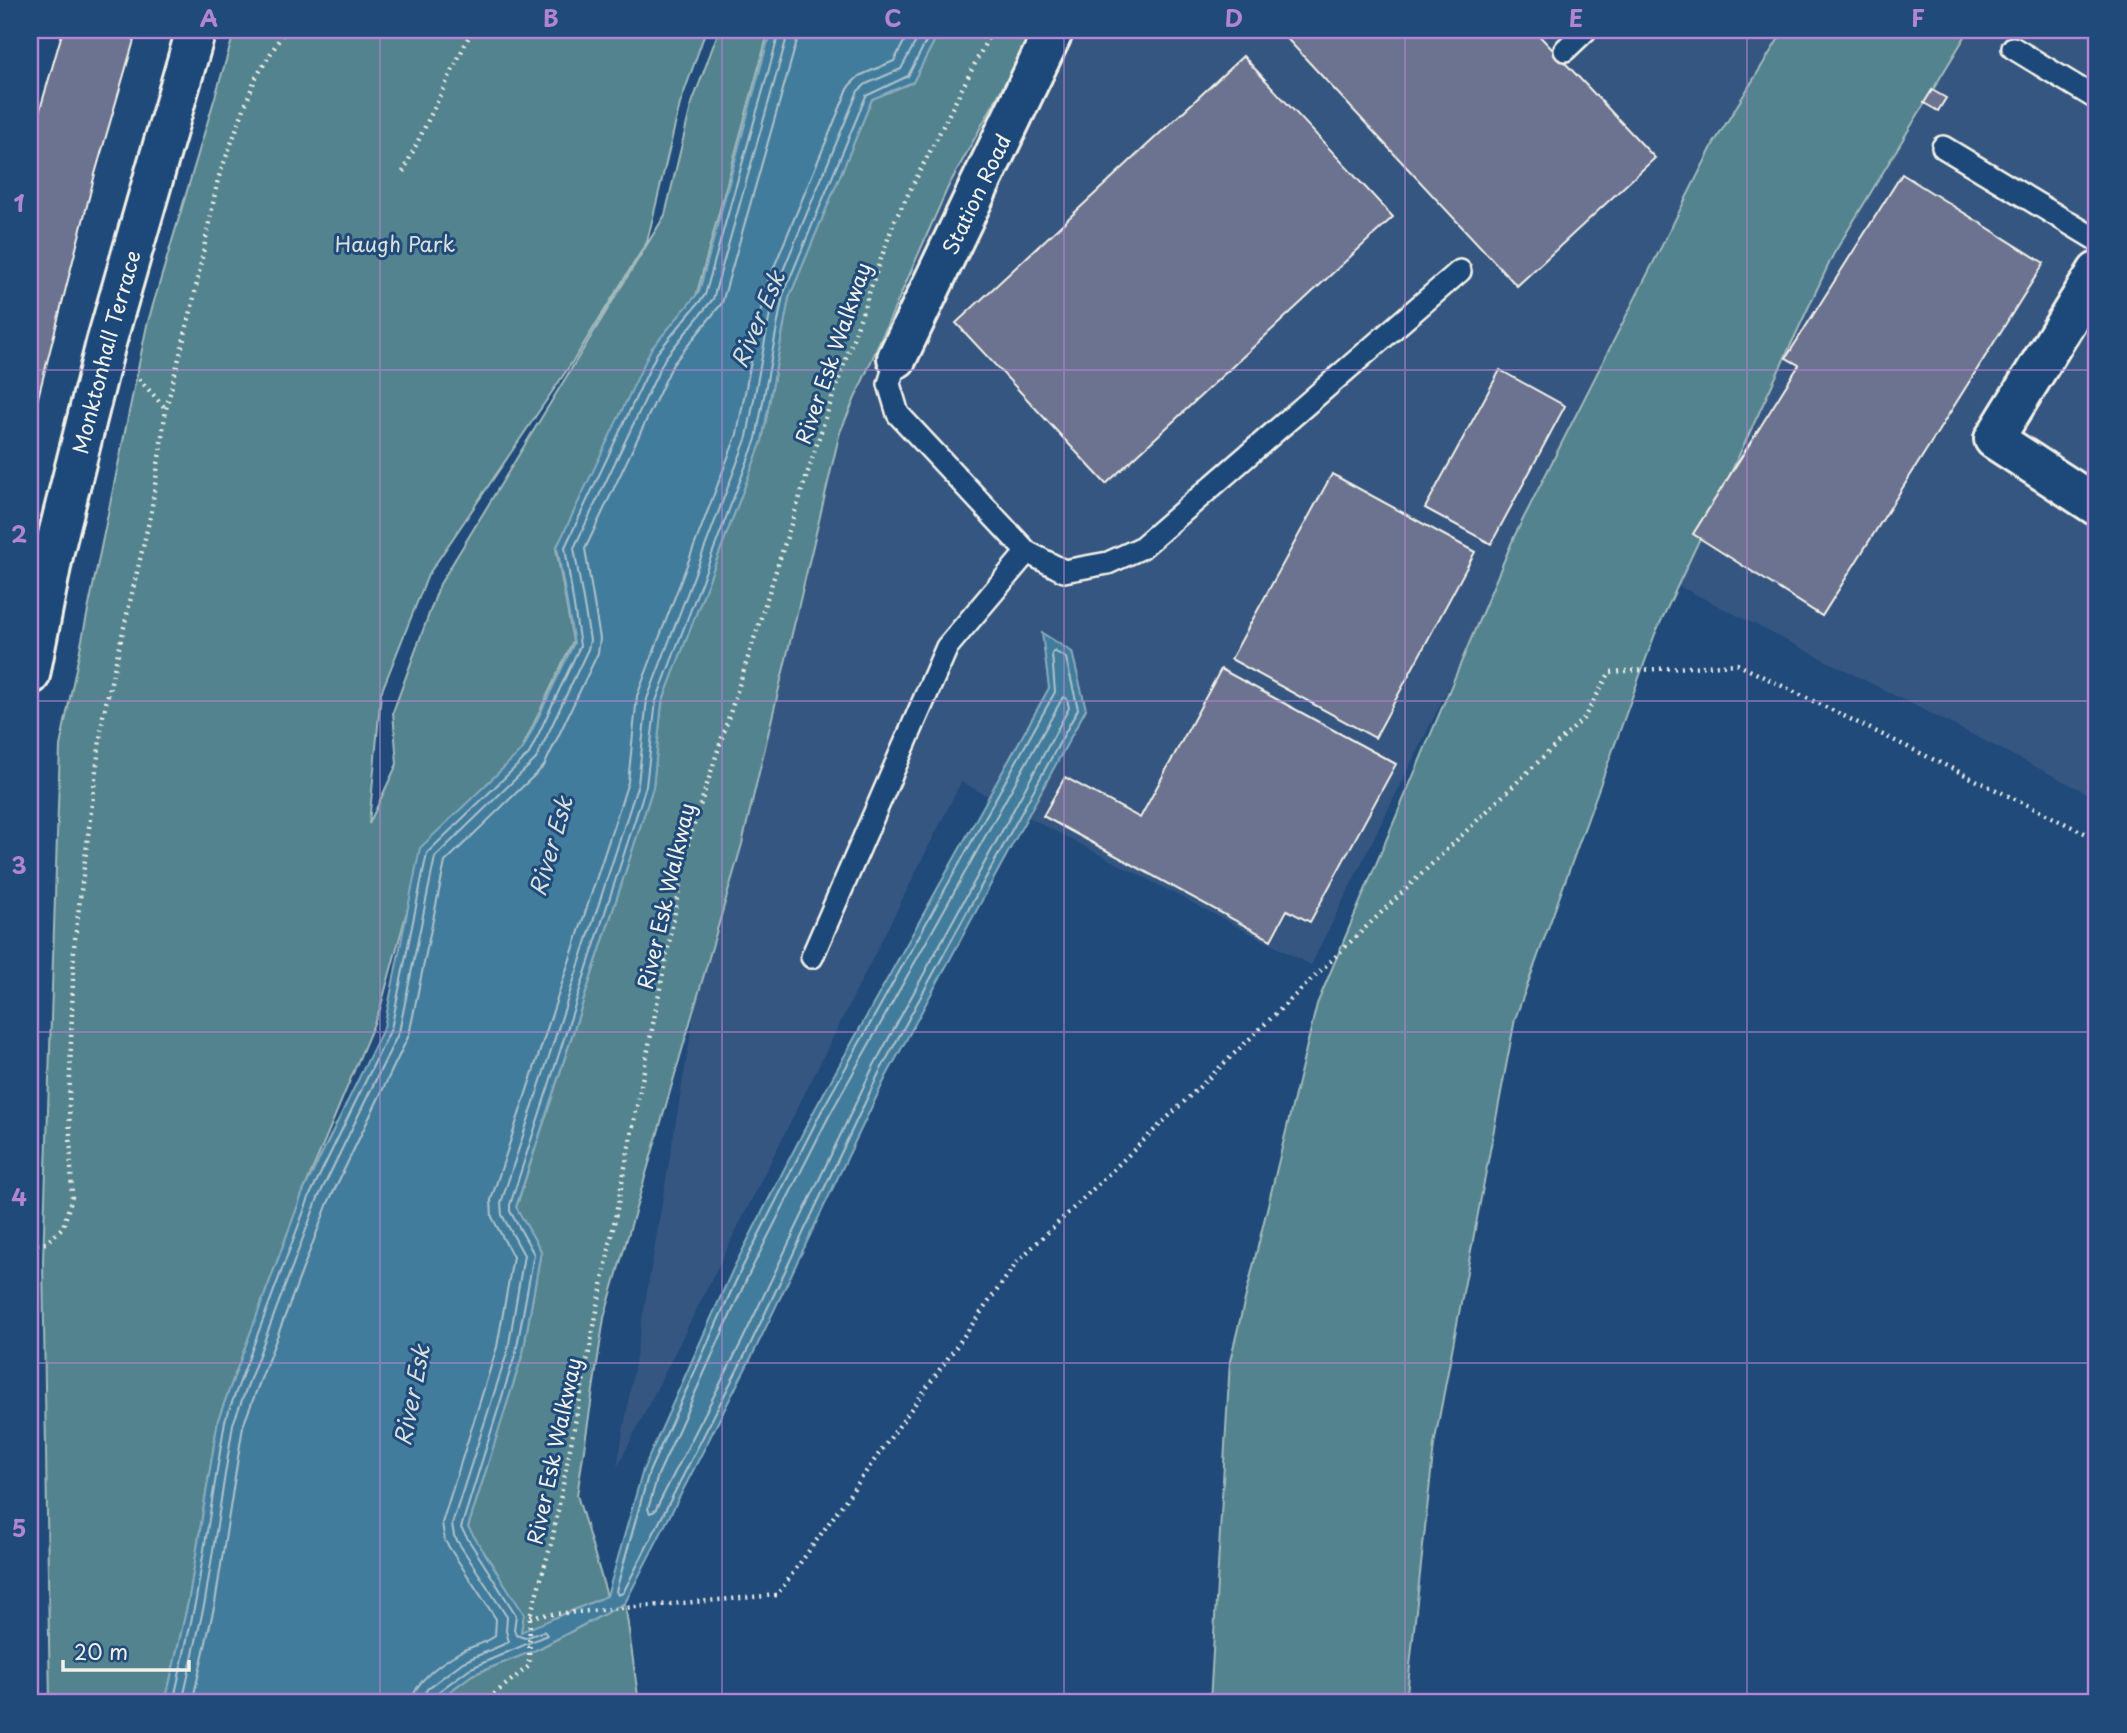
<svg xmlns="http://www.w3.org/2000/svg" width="2127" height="1733" viewBox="0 0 2127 1733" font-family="'Playpen Sans',sans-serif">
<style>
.built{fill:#365681}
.green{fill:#52838e;stroke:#a3babb;stroke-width:2}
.water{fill:#437c9d;stroke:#8aabbb;stroke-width:2}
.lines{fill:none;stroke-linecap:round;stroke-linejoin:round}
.shore{stroke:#adc2ca;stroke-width:2}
.building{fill:#6c7390;stroke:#f4f1e8;stroke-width:2}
.service-casing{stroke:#f4f1e8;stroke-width:26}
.minor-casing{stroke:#f4f1e8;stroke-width:44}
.secondary-casing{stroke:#f4f1e8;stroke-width:44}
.path{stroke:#f4f1e8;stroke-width:4.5;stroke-dasharray:2 5;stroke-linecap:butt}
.service{stroke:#1f4a7a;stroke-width:21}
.minor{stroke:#1f4a7a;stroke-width:38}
.secondary{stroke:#1f4a7a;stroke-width:38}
.grid{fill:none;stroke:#b185d1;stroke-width:2;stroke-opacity:0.55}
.labels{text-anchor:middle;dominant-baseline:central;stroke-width:6;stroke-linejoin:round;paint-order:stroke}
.street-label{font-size:21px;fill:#f4f1e8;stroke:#1f4a7a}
.park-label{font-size:21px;fill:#dce0da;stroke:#1f4a7a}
.water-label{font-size:23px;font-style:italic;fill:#d9dfdd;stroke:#1f4a7a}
.neatline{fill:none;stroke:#b185d1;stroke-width:2.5}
.grid-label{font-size:23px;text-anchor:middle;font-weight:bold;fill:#b185d1}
</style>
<rect width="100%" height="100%" fill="#1f4a7a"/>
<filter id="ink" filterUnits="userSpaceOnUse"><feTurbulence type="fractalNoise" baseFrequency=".0143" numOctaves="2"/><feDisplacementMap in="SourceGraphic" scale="14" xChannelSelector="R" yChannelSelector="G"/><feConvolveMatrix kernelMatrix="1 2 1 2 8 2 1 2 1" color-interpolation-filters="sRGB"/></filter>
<g filter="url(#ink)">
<path class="built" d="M1034 30H2097V798L1535 513 1311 965 961 782 617 1468 696 1003 742 844 840 432 948 187Z"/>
<path class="green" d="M235 30H706L680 104 647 242 575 358 428 575 381 693 369 824 397 764 393 712 440 584 665 215 691 106 719 30H769L692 311 556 548 573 641 520 753 425 846 380 1009 303 1192 218 1420 189 1598 165 1703H50L43 1261 60 746 147 325Z
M940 30H1034L948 187 840 432 742 844 604 1318 577 1495 607 1596 521 1633 468 1527 523 1353 541 1251 516 1208 653 787 662 703 762 441 789 298 872 99 913 82Z
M1784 30H1969L1833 255 1655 634 1515 1019 1434 1445 1406 1703H1210L1230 1361 1317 1004 1514 537 1714 143Z
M625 1603 639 1703H434L472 1675 538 1649Z"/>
<path class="water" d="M775 30H940L913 82 872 99 789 298 762 441 662 703 653 787 516 1207 541 1251 523 1353 468 1527 524 1614 521 1632 607 1596 643 1470 733 1269 815 1109 1049 688 1042 633 1072 652 1086 709 886 1077 756 1348 625 1603 538 1649 472 1675 434 1703H165L189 1598 218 1420 303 1192 384 1027 420 848 523 749 574 643 557 547 651 349 699 292 767 44Z"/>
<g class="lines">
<path class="shore" d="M1054 651 1066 658 1078 709 879 1073 750 1345 623 1593 618 1595 616 1591 649 1472 740 1272 821 1112 1055 692 1052 654Z
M1063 697 1067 699 1069 708 872 1069 742 1341 655 1511 650 1513 648 1509 658 1475 748 1276 829 1116Z
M173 1703 196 1599 225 1421 310 1195 391 1029 427 853 529 754 580 646 565 547 657 353 705 295 780 30
M182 1703 205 1601 233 1424 318 1198 399 1032 435 857 536 759 588 649 590 640 574 548 665 358 713 299 789 30
M192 1703 215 1603 243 1426 328 1203 409 1035 445 862 544 766 598 653 600 639 585 549 673 364 722 303 800 30
M412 1703C413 1682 442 1662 460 1652 471 1646 485 1644 495 1636L496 1619 445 1541 442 1523 497 1347 513 1257 492 1217 491 1200 628 782 637 696 737 434 765 289 849 86 859 76 894 61 910 30
M422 1703 427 1689 463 1662 509 1642 506 1631 507 1617 454 1536 452 1524 508 1350 524 1255 502 1215 501 1203 638 784 647 699 747 437 774 292 858 91 866 84 901 69 922 30
M431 1703 434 1695 469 1669 547 1635 544 1631 525 1638 516 1635 514 1630 516 1615 461 1528 516 1352 534 1254 510 1211V1205L646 786 656 701 756 439 783 295 866 96 908 76 932 30"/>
</g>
<path class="building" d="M63 30H137L95 174 30 429V144Z
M1279 30H1534L1655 158 1517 286Z
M1243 56 1393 217 1106 484 956 323Z
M1932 90 1946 98 1938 111 1924 103Z
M1902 174 2044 263 1822 616 1693 534 1799 365 1786 358Z
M1500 370 1565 406 1491 544 1425 508Z
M1332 474 1475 552 1375 738 1231 659Z
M1221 669 1396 764 1310 922 1287 910 1271 940 1043 816 1065 777 1140 818Z"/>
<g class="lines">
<defs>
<path id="service" d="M2013 48 2097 99
M1565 50 1586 30
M1943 147 2097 240
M897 358 889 384 898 414 1027 552 1064 571 1108 563 1141 548 1460 271
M812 957 947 647 1027 552"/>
<g id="minor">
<path d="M2097 272 1994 439 2097 506"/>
<path id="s1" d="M897 358 1054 30"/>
</g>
<g id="secondary">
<path id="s2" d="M30 675 54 551 106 343 196 30"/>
</g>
</defs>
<use href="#service" class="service-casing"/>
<use href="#minor" class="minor-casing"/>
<use href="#secondary" class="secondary-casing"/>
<path class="path" d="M403 172 472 30
M139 379 166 409
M30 1245 46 1243 63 1227 72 1197 69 1105 74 947 103 716 151 513 166 409 192 307 218 179 255 79 285 30
M530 1616 777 1595 1018 1261 1584 718 1610 672 1737 664 2097 839
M483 1703 529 1666 530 1616 552 1541 689 840 827 413 894 222 992 30"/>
<use href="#service" class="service"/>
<use href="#minor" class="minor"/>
<use href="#secondary" class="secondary"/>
</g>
</g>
<path class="grid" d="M380 30V1703M722 30V1703M1064 30V1703M1405 30V1703M1747 30V1703M30 370H2097M30 701H2097M30 1032H2097M30 1363H2097"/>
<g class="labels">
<g class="street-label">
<text stroke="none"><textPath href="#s1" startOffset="182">Station Road</textPath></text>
<text stroke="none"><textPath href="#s2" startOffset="332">Monktonhall Terrace</textPath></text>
<text transform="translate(832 353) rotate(-71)">River Esk Walkway</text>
<text transform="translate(665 896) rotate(-77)">River Esk Walkway</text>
<text transform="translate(553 1451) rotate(-78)">River Esk Walkway</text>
</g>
<g class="park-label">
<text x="395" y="243">Haugh Park</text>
</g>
<g class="water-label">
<text transform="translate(757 319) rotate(-67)">River Esk</text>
<text transform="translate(550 846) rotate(-74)">River Esk</text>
<text transform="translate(411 1395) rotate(-79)">River Esk</text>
</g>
</g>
<rect width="2127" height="1733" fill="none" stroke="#1f4a7a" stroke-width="77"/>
<path d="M63 1660v10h126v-10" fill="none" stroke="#f4f1e8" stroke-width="3.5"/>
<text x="74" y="1660" font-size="21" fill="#f4f1e8" stroke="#1f4a7a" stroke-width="5" paint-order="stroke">20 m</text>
<rect x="38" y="38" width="2050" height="1656" class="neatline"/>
<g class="grid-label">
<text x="209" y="27">A</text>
<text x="551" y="27">B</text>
<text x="893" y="27">C</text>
<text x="1234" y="27">D</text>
<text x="1576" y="27">E</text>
<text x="1918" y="27">F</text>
<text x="19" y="212">1</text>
<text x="19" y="543">2</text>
<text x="19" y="874">3</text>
<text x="19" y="1206">4</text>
<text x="19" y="1537">5</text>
</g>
</svg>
